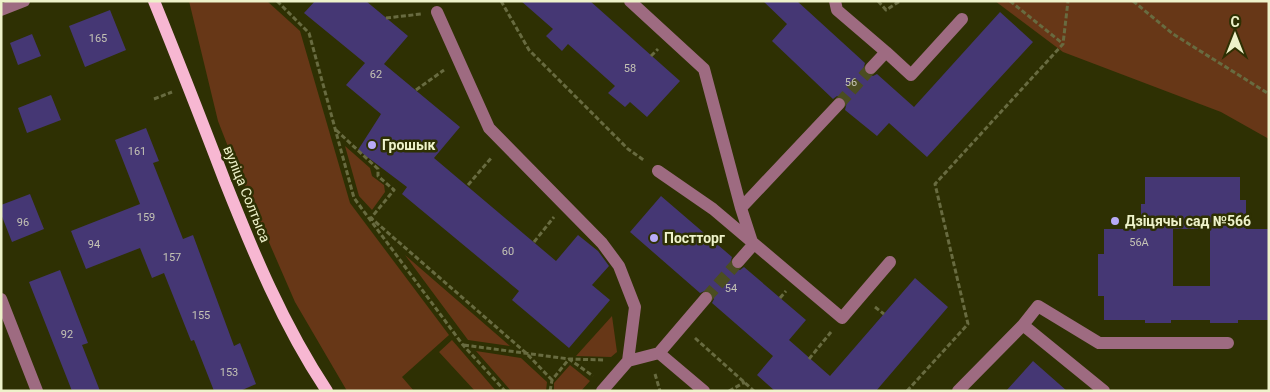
<svg xmlns="http://www.w3.org/2000/svg" width="1270" height="392" viewBox="0 0 1270 392" font-family="Roboto,sans-serif">
<style>
.green{fill:#673717}
.building{fill:#453774;fill-rule:evenodd}
.lines{fill:none;stroke-linecap:round;stroke-linejoin:round}
.minor-tunnel{stroke:#4b4d21;stroke-width:12;stroke-dasharray:12 6;stroke-linecap:butt}
.path{stroke:#686b40;stroke-width:3;stroke-dasharray:5 2.5;stroke-linecap:butt}
.minor{stroke:#9e6b81;stroke-width:12}
.major{stroke:#f7b7d2;stroke-width:12}
.poi-dot{fill:#b8abf7;stroke:#2e3003;stroke-width:2}
.labels{text-anchor:middle;dominant-baseline:central;stroke-width:5;stroke-linejoin:round;paint-order:stroke}
.number-label{font-size:11px;fill:#c4c3b4}
.poi-label{font-size:14px;font-weight:bold;fill:#eef2ca;stroke:#2e3003;text-anchor:start}
.street-label{font-size:14px;fill:#eef2ca;stroke:#2e3003}
</style>
<rect width="100%" height="100%" fill="#2e3003"/>
<path class="green" d="M189 1H267L300 31 350 203 449 335 402 377 414 391H347L295 302 234 162 218 121Z
M995 1H1269V139L1221 112 1063 52Z
M345 146 370 168 372 176 384 185 385 192 372 210 359 196Z
M405 255 510 346 468 340Z
M612 316 617 352 611 357 576 356Z
M452 340 496 391H475L439 352Z
M476 351 521 358 547 382 546 391H511Z
M570 365 590 381 581 391H554V383Z"/>
<path class="building" d="M315 1H366L408 36 384 64 460 127 434 158 556 261 578 235 598 251 609 266 592 285 610 300 569 348 512 300 519 291 402 194 407 187 358 150 381 114 346 85 365 63 304 13Z
M521 1H590L680 81 647 117 630 102 625 107 608 93 615 86 568 44 562 51 546 36 553 29Z
M763 1H797L865 63 863 70 866 74 873 76 877 74 914 107 1000 12 1033 42 927 157 889 123 877 136 845 110 847 102 844 98 837 96 833 99 772 41 787 24Z
M110 10 126 50 85 67 69 26Z
M32 34 41 56 18 65 10 43Z
M51 95 61 120 27 133 18 108Z
M146 128 159 161 153 163 183 239 193 235 234 346 240 343 256 384 240 391H214L194 340 191 341 164 273 152 278 140 248 86 269 71 231 140 204 115 140Z
M1145 177H1240V200H1246V229H1269V320H1238V323H1210V320H1171V323H1145V320H1104V296H1098V254H1104V229H1141V204H1145ZM1173 229H1210V286H1173Z
M30 194 44 229 12 242 1 214V205Z
M661 196 732 257 730 264 733 268 740 270 744 267 806 320 789 340 830 376 915 278 948 307 876 391H775L757 375 773 356 712 303 714 299 712 292 707 290 700 293 630 232Z
M60 270 88 343 82 345 100 391H72L29 282Z
M1033 361 1067 391H1006Z"/>
<g class="lines">
<path class="minor-tunnel" d="M839 104 871 68
M706 298 738 262"/>
<path class="path" d="M277 1 309 33 354 198 463 345 505 391
M501 1 529 50 628 149 645 161
M878 1 886 10 900 1
M1010 1 1062 43
M1133 1 1173 34 1269 94
M386 18 421 14
M651 56 658 49
M416 90 444 70
M154 99 172 92
M336 130 378 169V176L394 190 371 218 526 353 552 380
M468 185 492 157
M534 242 554 217
M780 298 786 291
M875 307 884 314
M695 338 754 391
M464 345 569 359 604 360
M809 359 831 332
M655 374 660 391
M550 391 552 380 569 359 593 376
M729 391 745 382
M907 391 968 324 935 184 1063 44 1068 1"/>
<path class="minor" d="M630 1 704 69 741 208
M835 1 837 10 886 52
M1 10 24 1
M437 12 489 128 602 243 619 266 635 307 628 361
M871 68 886 52 911 75 962 19
M658 171 713 209 842 318 890 262
M738 262 753 245 741 208 839 104
M1 299 37 391
M1023 325 1038 306 1099 343H1228
M659 353 706 298
M602 391 628 361 659 353 704 391
M958 391 1023 325 1104 391"/>
<path class="major" d="M154 1C178 60 201 119 224 179 253 252 283 325 327 391"/>
</g>
<g class="poi-dot">
<circle cx="372" cy="145" r="5"/>
<circle cx="1115" cy="221" r="5"/>
<circle cx="654" cy="238" r="5"/>
</g>
<g class="labels">
<g class="number-label">
<text x="98" y="38">165</text>
<text x="630" y="68">58</text>
<text x="376" y="74">62</text>
<text x="851" y="82">56</text>
<text x="137" y="151">161</text>
<text x="146" y="217">159</text>
<text x="23" y="222">96</text>
<text x="1139" y="242">56А</text>
<text x="94" y="244">94</text>
<text x="508" y="251">60</text>
<text x="172" y="257">157</text>
<text x="731" y="288">54</text>
<text x="201" y="315">155</text>
<text x="67" y="334">92</text>
<text x="229" y="372">153</text>
</g>
<g class="poi-label">
<text x="382" y="145">Грошык</text>
<text x="1125" y="221">Дзіцячы сад №566</text>
<text x="664" y="238">Постторг</text>
</g>
<g class="street-label">
<text transform="translate(247 194) rotate(68)">вуліца Солтыса</text>
</g>
</g>
<rect width="1270" height="392" fill="none" stroke="#eef2ca" stroke-width="5"/>
<g transform="translate(1235 35)" stroke="#2e3003" stroke-width="4" paint-order="stroke">
<path d="M0-4L9 19L0 12L-9 19Z" fill="#eef2ca"/>
<text y="-8" font-size="14" font-weight="bold" text-anchor="middle" fill="#eef2ca">С</text>
</g>
</svg>
